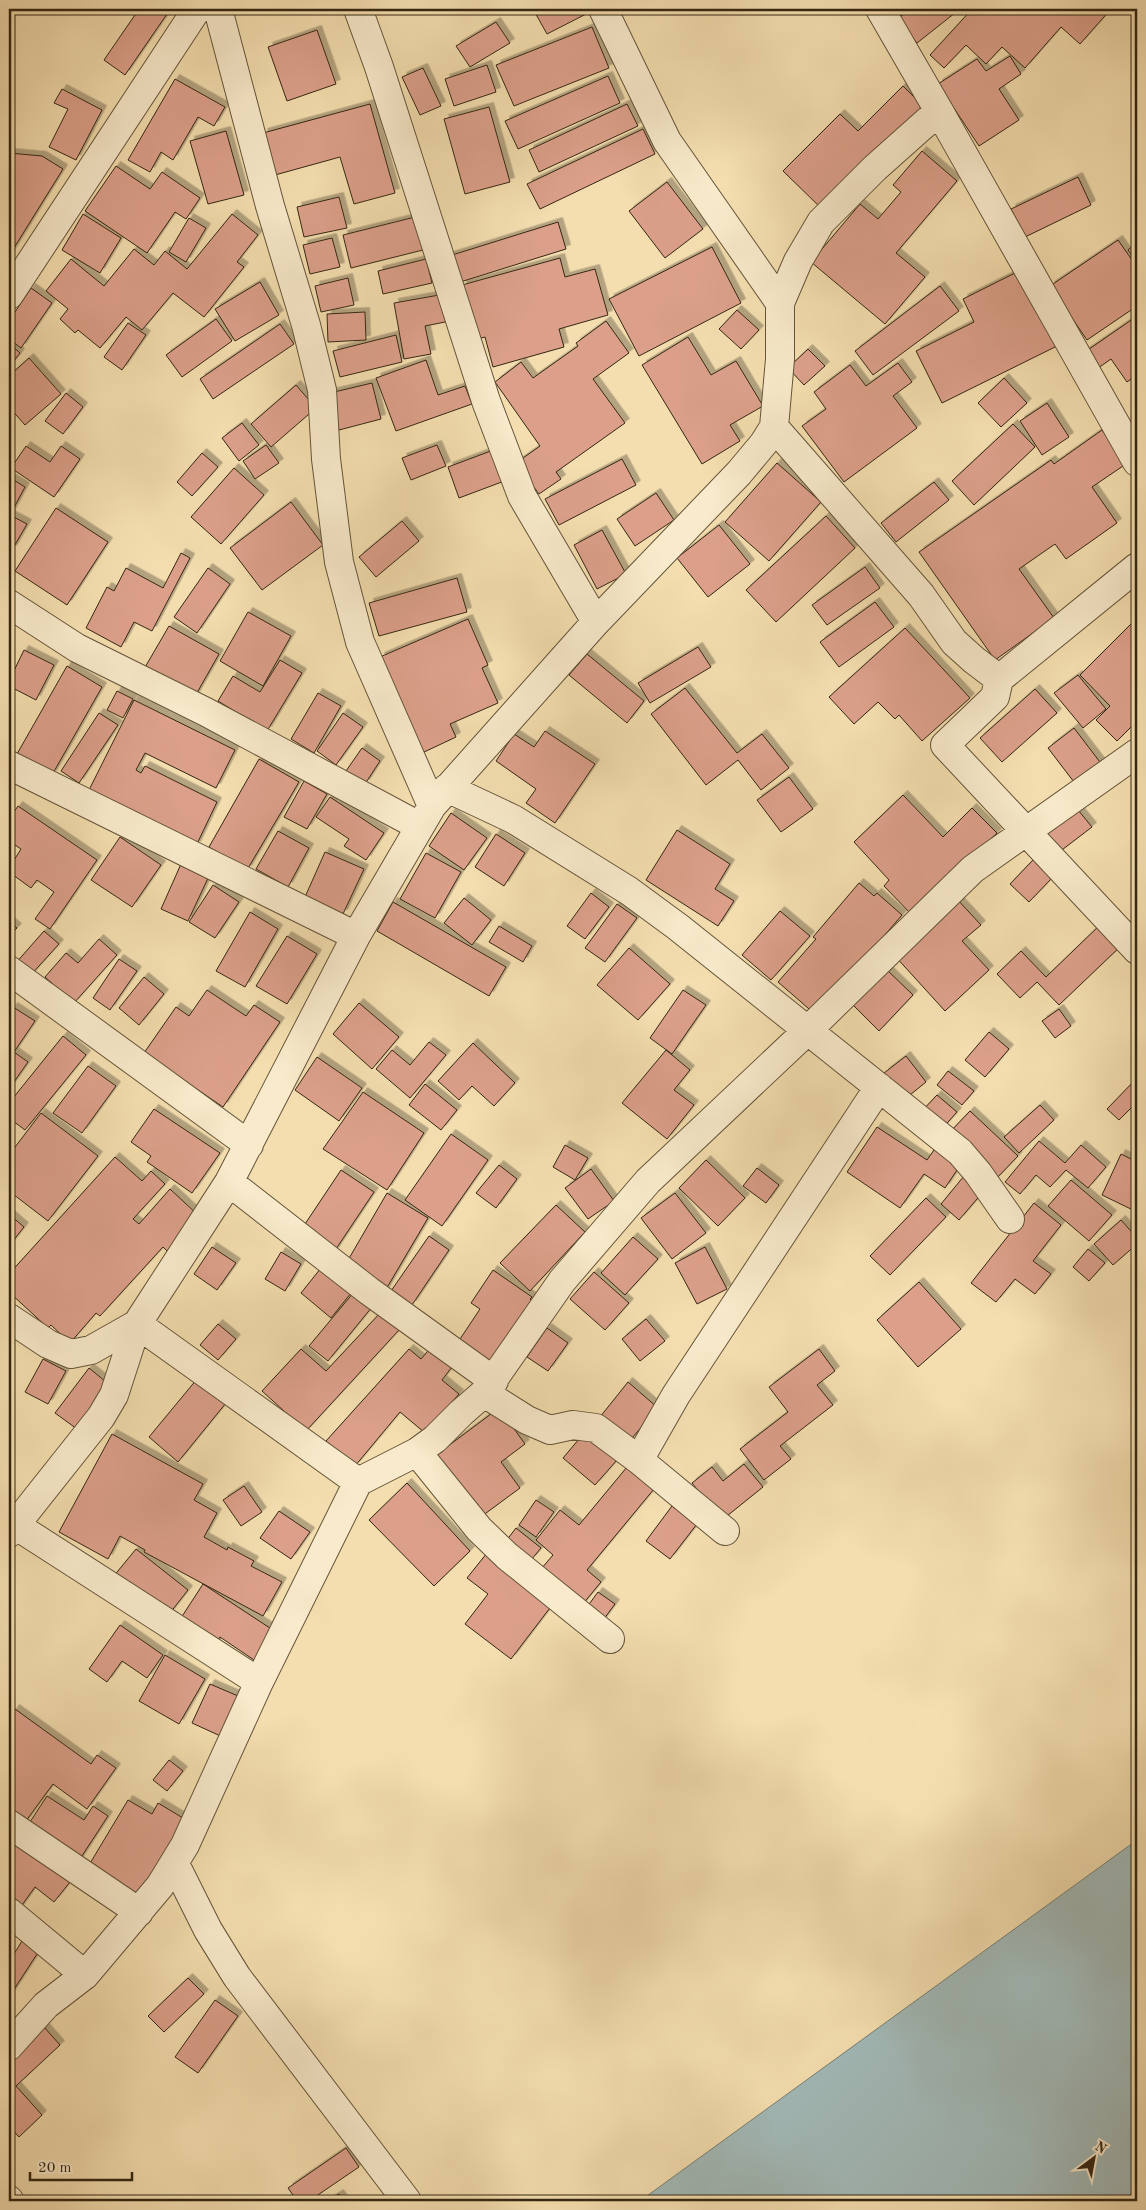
<svg xmlns="http://www.w3.org/2000/svg" width="1146" height="2210" viewBox="0 0 1146 2210" font-family="'Old Standard TT',serif">
<style>
.water{fill:#a2b9b7;stroke:#767e75}
.building{fill:#dca08a;stroke:#342613;filter:url(#shadow)}
.lines{fill:none;stroke-linecap:round;stroke-linejoin:round}
.minor-casing{stroke:#64543a;stroke-width:30}
.minor{stroke:#f8eacb;stroke-width:28}
</style>
<defs>
<filter id="shadow"><feDropShadow dx="4.5" dy="-4.5" stdDeviation="0" flood-color="#0004"/></filter>
</defs>
<rect width="100%" height="100%" fill="#f4deaf"/>
<filter id="stains"><feTurbulence type="fractalNoise" baseFrequency=".004" numOctaves="4"/><feColorMatrix values="0 0 0 0 .2 0 0 0 0 .09 0 0 0 0 .02 0 0 0 .5 -.17"/></filter>
<radialGradient id="worn" r=".72"><stop offset=".6" stop-color="#630" stop-opacity="0"/><stop offset="1" stop-color="#630" stop-opacity=".3"/></radialGradient>
<path class="water" d="M1137 1840V2201H640Z"/>
<path class="building" d="M139 9H159L167 14 125 75 104 60Z
M533 9H588L590 12 547 34Z
M910 9H960L917 43 897 19Z
M972 9H1061L1066 13 1070 9H1111L1080 44 1061 27 1025 68 1002 47 986 64 966 45 944 68 930 55Z
M496 22 510 43 470 67 456 46Z
M592 27 609 68 514 106 496 65Z
M317 30 336 84 287 101 268 47Z
M1010 56 1021 74 999 89 1019 120 979 146 938 84 977 59 986 71Z
M487 65 496 92 454 106 445 79Z
M423 68 441 106 420 115 402 77Z
M608 76 620 103 518 149 505 121Z
M175 79 225 107 214 126 198 117 173 160 161 152 150 172 128 160Z
M903 86 923 106 821 208 783 171 840 114 858 131Z
M62 89 102 110 76 160 49 147 68 109 54 103Z
M370 104 395 193 354 204 340 157 275 175 263 133Z
M627 104 638 126 539 172 529 150Z
M489 107 510 182 465 194 444 119Z
M643 129 655 154 540 209 527 184Z
M226 131 244 195 208 204 190 141Z
M922 151 957 181 896 253 925 277 885 324 811 262 860 204 878 219 901 192 893 185Z
M9 153 42 156 63 169 9 256Z
M116 166 150 189 162 172 200 198 186 219 175 212 147 253 85 211Z
M1078 177 1091 205 1025 237 1011 209Z
M667 182 703 229 665 258 629 211Z
M339 197 347 228 304 237 297 207Z
M83 214 121 238 100 273 62 250Z
M232 214 258 235 237 262 244 267 204 317 173 293 142 330 126 317 100 348 78 330 75 333 60 319 68 309 46 291 71 259 104 286 134 249 154 265 165 251 187 269Z
M415 217 423 250 351 268 343 235Z
M189 218 206 228 186 262 169 252Z
M558 222 566 249 457 283 449 256Z
M332 238 340 267 310 274 303 245Z
M1118 240 1137 267V306L1087 340 1050 286Z
M1137 242V262L1128 250Z
M712 247 741 303 639 356 609 299Z
M560 258 565 277 595 269 608 315 559 329 564 347 493 367 485 337 477 339 462 285Z
M426 259 432 283 383 294 378 271Z
M1019 271 1057 346 942 403 916 351 974 322 963 299Z
M348 278 354 305 321 312 315 286Z
M260 282 279 315 235 341 215 309Z
M940 286 959 311 873 375 855 351Z
M31 288 52 303 21 348 9 339V321Z
M445 294 450 321 425 326 431 354 404 359 394 303Z
M737 310 759 330 741 349 719 329Z
M365 312 366 340 328 342 327 314Z
M1137 316V375L1127 382 1111 359 1094 371 1082 354Z
M216 319 232 341 182 377 166 355Z
M606 321 629 353 593 379 625 423 556 472 561 479 539 494 516 463 540 446 495 382 521 362 533 378 578 346 576 343Z
M128 323 146 335 122 370 104 357Z
M280 324 294 344 213 399 200 379Z
M396 335 402 362 340 377 333 351Z
M688 337 711 375 736 361 763 406 730 425 740 441 702 464 642 365Z
M9 343 20 353 9 367Z
M808 349 825 366 804 385 788 368Z
M29 358 61 394 25 425 9 407V376Z
M426 360 438 395 465 386 472 404 396 431 376 378Z
M898 363 912 382 893 396 917 428 844 482 802 426 826 409 814 392 850 365 866 386Z
M1004 378 1027 403 1001 427 978 403Z
M372 383 381 419 339 430 330 393Z
M296 385 316 408 271 447 251 424Z
M66 393 83 407 63 434 45 421Z
M1047 403 1069 437 1042 455 1020 421Z
M242 423 259 445 239 461 222 438Z
M1013 424 1035 447 974 505 952 481Z
M1102 430 1126 464 1092 487 1117 523 1066 559 1055 544 1019 569 1054 618 995 660 919 552 1051 460 1054 464Z
M266 445 279 463 255 479 243 461Z
M437 445 446 466 411 480 402 458Z
M26 446 50 462 61 446 80 459 54 497 11 468Z
M496 449 507 480 459 498 448 467Z
M202 453 218 467 192 496 177 482Z
M622 459 636 485 559 525 545 499Z
M777 463 821 502 769 561 725 522Z
M234 468 264 495 221 544 191 517Z
M9 477 25 487 10 515 27 524 12 550 9 548Z
M934 482 949 500 896 542 881 523Z
M656 493 674 520 635 546 617 519Z
M291 502 323 545 262 590 230 548Z
M56 508 108 542 67 605 15 571Z
M826 516 855 548 776 622 746 590Z
M402 521 419 541 376 577 359 557Z
M719 525 750 564 708 597 677 558Z
M602 530 626 574 597 589 574 545Z
M181 553 190 558 152 631 134 622 121 647 86 628 107 587 114 591 126 568 163 588Z
M865 567 880 588 827 625 812 605Z
M208 568 230 584 197 633 174 617Z
M457 578 467 612 379 636 369 603Z
M875 602 894 627 839 667 820 642Z
M248 612 291 636 263 686 220 661Z
M1137 618V707L1131 713 1137 721 1117 741 1096 720 1110 706 1080 675Z
M468 619 488 665 482 668 498 703 450 724 456 737 422 753 380 657Z
M169 626 219 654 194 698 144 669Z
M905 628 970 698 922 741 899 715 895 719 878 702 854 724 829 697Z
M698 647 711 667 650 703 638 683Z
M24 650 54 665 36 700 9 686V681Z
M587 654 644 701 627 723 569 675Z
M280 660 302 673 267 731 218 701 233 676 260 692Z
M67 666 102 687 52 775 17 754Z
M1078 675 1106 709 1083 728 1054 693Z
M685 688 737 753 762 734 789 768 761 790 738 760 706 785 651 714Z
M1035 689 1057 713 1002 762 980 738Z
M117 691 133 699 123 718 107 710Z
M318 693 341 706 314 753 291 739Z
M134 700 235 750 216 788 145 753 136 770 141 773 145 766 217 802 196 846 88 792Z
M99 713 118 725 79 783 61 771Z
M343 713 363 727 336 765 317 751Z
M1074 728 1103 766 1077 786 1048 748Z
M545 731 595 764 555 823 526 803 536 789 496 761 514 734 534 747Z
M362 748 380 761 365 784 346 771Z
M259 759 299 782 247 870 209 847Z
M789 777 813 809 781 832 757 800Z
M304 781 327 794 307 829 284 817Z
M903 795 943 837 972 808 997 833 911 914 884 886 889 880 854 842Z
M330 797 384 833 366 860 344 846 349 839 316 817Z
M1074 805 1092 827 1058 853 1041 830Z
M18 806 97 860 50 929 35 919 54 892 37 880 31 888 9 872V868L21 849 9 841V819Z
M451 813 487 838 464 870 429 846Z
M677 830 730 864 715 889 734 901 718 926 646 880Z
M278 831 309 848 288 887 256 869Z
M496 834 525 853 504 886 475 867Z
M120 837 161 865 132 907 91 880Z
M325 852 364 869 343 914 305 897Z
M426 853 461 872 435 918 400 899Z
M1033 860 1052 878 1029 902 1010 884Z
M181 864 209 876 188 921 161 909Z
M859 883 874 896 877 893 902 915 816 1015 778 982 816 939 813 937Z
M213 885 239 902 215 938 189 922Z
M591 893 609 907 585 939 567 926Z
M464 898 491 920 472 945 444 923Z
M956 898 981 925 962 941 989 970 945 1011 894 955Z
M393 902 506 967 489 996 377 931Z
M617 904 637 918 605 962 585 948Z
M780 911 810 936 771 980 742 955Z
M250 912 278 929 245 987 216 971Z
M9 921 17 928 9 936Z
M1102 923 1122 945 1059 1005 1037 982 1020 998 997 974 1021 951 1046 977Z
M499 926 532 946 523 962 489 942Z
M44 931 59 944 29 977 15 964Z
M287 936 317 954 287 1004 256 986Z
M99 939 117 955 74 1003 45 977 66 953 78 963Z
M629 948 670 984 638 1020 597 985Z
M119 959 137 971 110 1010 93 998Z
M885 968 913 995 879 1031 851 1003Z
M144 977 164 994 139 1025 119 1008Z
M207 990 246 1016 254 1005 280 1022 223 1107 144 1053 176 1007 189 1016Z
M683 990 706 1005 672 1054 650 1038Z
M359 1003 399 1037 372 1069 333 1034Z
M13 1007 35 1021 14 1052 28 1062 9 1089V1014Z
M1059 1009 1071 1026 1055 1038 1042 1021Z
M989 1032 1009 1049 985 1077 965 1060Z
M63 1036 86 1055 25 1130 9 1118V1103Z
M429 1042 446 1055 410 1098 376 1069 392 1050 410 1065Z
M473 1043 515 1083 494 1106 472 1086 459 1100 438 1081Z
M666 1050 690 1070 674 1090 694 1105 667 1139 622 1103Z
M906 1056 926 1082 905 1099 884 1073Z
M317 1057 362 1088 339 1121 295 1090Z
M88 1066 116 1086 82 1133 53 1113Z
M948 1071 974 1091 962 1105 937 1085Z
M1137 1078V1102L1119 1120 1107 1109Z
M425 1084 457 1110 441 1130 409 1105Z
M363 1092 424 1133 387 1190 323 1149Z
M937 1095 957 1112 940 1131 920 1113Z
M1040 1105 1054 1120 1019 1153 1004 1137Z
M154 1109 220 1153 192 1193 147 1162 151 1156 131 1142Z
M970 1111 1018 1156 996 1179 948 1134Z
M41 1113 98 1156 48 1221 9 1191V1155Z
M877 1127 927 1160 936 1147 961 1164 945 1188 924 1174 900 1208 847 1172Z
M451 1134 488 1160 442 1226 405 1200Z
M1039 1141 1065 1163 1081 1145 1106 1167 1088 1188 1066 1170 1050 1187 1036 1175 1020 1194 1005 1182Z
M565 1145 588 1158 575 1180 553 1167Z
M1121 1154 1137 1162V1212L1102 1195Z
M115 1157 142 1181 151 1171 165 1184 133 1219 139 1224 170 1189 199 1216 167 1251 163 1247 100 1316 96 1313 70 1343 51 1325 48 1328 9 1292V1274Z
M706 1160 745 1198 718 1226 679 1188Z
M499 1165 517 1179 496 1208 476 1193Z
M757 1168 779 1185 766 1203 743 1186Z
M591 1169 614 1201 588 1219 565 1188Z
M341 1170 374 1192 334 1252 301 1230Z
M964 1176 983 1192 959 1220 941 1204Z
M1071 1180 1112 1215 1089 1241 1048 1206Z
M387 1193 428 1218 385 1291 344 1267Z
M675 1193 706 1233 672 1259 641 1218Z
M926 1198 946 1217 890 1275 870 1256Z
M1034 1203 1061 1225 1033 1261 1051 1274 1035 1294 1015 1279 996 1302 971 1283Z
M556 1205 585 1232 530 1291 500 1263Z
M9 1214 24 1227 9 1246Z
M1121 1220 1137 1238V1244L1113 1265 1094 1244Z
M429 1236 449 1250 412 1305 391 1291Z
M633 1237 658 1259 625 1295 601 1273Z
M212 1247 236 1263 217 1290 194 1274Z
M705 1247 727 1289 697 1304 675 1263Z
M1088 1249 1105 1263 1089 1281 1073 1267Z
M281 1252 301 1264 285 1291 265 1279Z
M321 1268 351 1293 331 1318 301 1293Z
M493 1270 532 1297 530 1299 533 1301 489 1367 456 1345 480 1309 471 1303Z
M594 1272 629 1303 605 1330 570 1299Z
M919 1282 961 1329 918 1367 877 1320Z
M354 1292 372 1307 328 1361 309 1346Z
M381 1312 400 1329 306 1431 262 1391 301 1349 326 1371Z
M646 1319 665 1341 640 1361 622 1339Z
M218 1324 236 1339 218 1360 200 1345Z
M547 1328 568 1343 548 1371 527 1357Z
M433 1345 455 1363 442 1380 459 1394 425 1433 400 1412 355 1466 326 1441 409 1349 421 1359Z
M819 1349 835 1371 817 1385 833 1405 780 1446 791 1459 764 1480 740 1449 788 1412 769 1387Z
M43 1359 66 1371 48 1404 25 1392Z
M89 1368 111 1386 77 1429 55 1413Z
M197 1379 226 1403 178 1462 149 1437Z
M628 1382 658 1408 625 1446 596 1422Z
M499 1408 525 1444 501 1462 520 1488 478 1519 432 1458Z
M585 1432 617 1460 595 1485 563 1458Z
M112 1434 203 1484 194 1500 217 1513 204 1537 227 1550 228 1547 254 1561 251 1566 282 1582 263 1616 144 1552 145 1550 120 1536 108 1559 59 1532Z
M744 1464 763 1487 722 1520 692 1483 712 1467 723 1481Z
M627 1467 654 1489 587 1570 601 1582 578 1610 536 1575 553 1555 536 1540 560 1510 579 1525Z
M407 1483 470 1551 434 1586 369 1520Z
M244 1486 262 1512 241 1526 223 1500Z
M536 1500 554 1512 536 1537 519 1525Z
M672 1506 697 1524 670 1559 646 1541Z
M279 1511 310 1532 291 1559 260 1538Z
M516 1528 541 1548 531 1560 506 1541Z
M136 1549 188 1590 166 1618 113 1577Z
M487 1553 556 1600 511 1659 465 1624 488 1594 467 1578Z
M203 1584 276 1632 257 1662 220 1637 215 1645 179 1621Z
M598 1592 615 1604 601 1623 584 1611Z
M120 1625 163 1655 147 1678 122 1661 107 1682 89 1669Z
M165 1655 205 1679 179 1724 139 1701Z
M210 1684 245 1699 227 1739 192 1723Z
M15 1709 91 1764 97 1755 116 1768 87 1809 53 1784 23 1825 9 1815V1718Z
M169 1760 183 1771 167 1791 153 1780Z
M47 1796 84 1820 93 1806 108 1816 78 1862 26 1828Z
M128 1800 152 1814 158 1803 188 1821 143 1898 89 1865Z
M9 1829 74 1877 54 1902 35 1887 17 1912 9 1905Z
M22 1941 39 1951 9 1997V1962Z
M188 1978 204 1994 164 2032 148 2016Z
M215 2000 238 2016 198 2073 175 2057Z
M44 2027 60 2045 16 2086 42 2115 19 2137 9 2126V2059Z
M346 2148 359 2167 309 2201H297L288 2188Z
M339 2194 344 2201H328Z"/>
<g class="lines">
<defs>
<path id="minor" d="M218 9 270 206 306 325 322 390 326 459 339 562 360 642 432 806
M358 9 379 67 486 401 522 496 596 622
M603 9 667 141 780 303
M939 111 1137 462
M9 295 197 9
M774 427 921 595 954 642 974 660 999 679 1137 567
M9 604 77 648 206 712 419 826
M999 679 995 697 945 745 1137 950
M9 765 356 936
M447 788 513 819 629 891 678 927 960 1152 978 1173 1010 1219
M9 970 249 1145
M229 1182 369 1291 494 1381
M9 1318 48 1344 71 1354 91 1350 137 1324 229 1182 356 936 432 806 596 622 739 473 764 443 774 427 780 359V303L798 261 821 222 875 168 939 111 880 9
M484 1393 527 1420 550 1430 573 1425 596 1428 639 1460 725 1531
M417 1452 479 1529 507 1556 610 1639
M639 1460 676 1395 879 1087
M15 1525 259 1682
M9 1533 101 1417 114 1395 137 1324 358 1482
M9 1824 139 1912
M175 1864 208 1930 237 1977 407 2201
M9 1912 85 1975
M9 2046 46 2005 85 1975 160 1886 185 1845 259 1682 358 1482 417 1452 435 1439 461 1413 484 1393 562 1281 648 1181 807 1031 973 869 1137 753
M9 2200V2201"/>
</defs>
<use href="#minor" class="minor-casing"/>
<use href="#minor" class="minor"/>
</g>
<rect width="1146" height="2210" fill="none" stroke="#f4deaf" stroke-width="30"/>
<rect x="10" y="10" width="1126" height="2190" fill="none" stroke="#342613" stroke-width="2.5"/>
<rect x="15" y="15" width="1116" height="2180" fill="none" stroke="#342613"/>
<g transform="translate(1094 2158) rotate(32)" stroke="#f8eacb" stroke-width="4" paint-order="stroke">
<path d="M0-4L9 19L0 12L-9 19Z" fill="#342613"/>
<text y="-8" font-size="14" font-weight="bold" text-anchor="middle" fill="#342613">N</text>
</g>
<path d="M30 2172v8h102v-8" fill="none" stroke="#342613" stroke-width="2.5"/>
<text x="38" y="2172" font-size="15" fill="#342613" stroke="#f8eacb" stroke-width="4" paint-order="stroke">20 m</text>
<rect width="100%" height="100%" filter="url(#stains)"/>
<rect width="100%" height="100%" fill="url(#worn)"/>
</svg>
